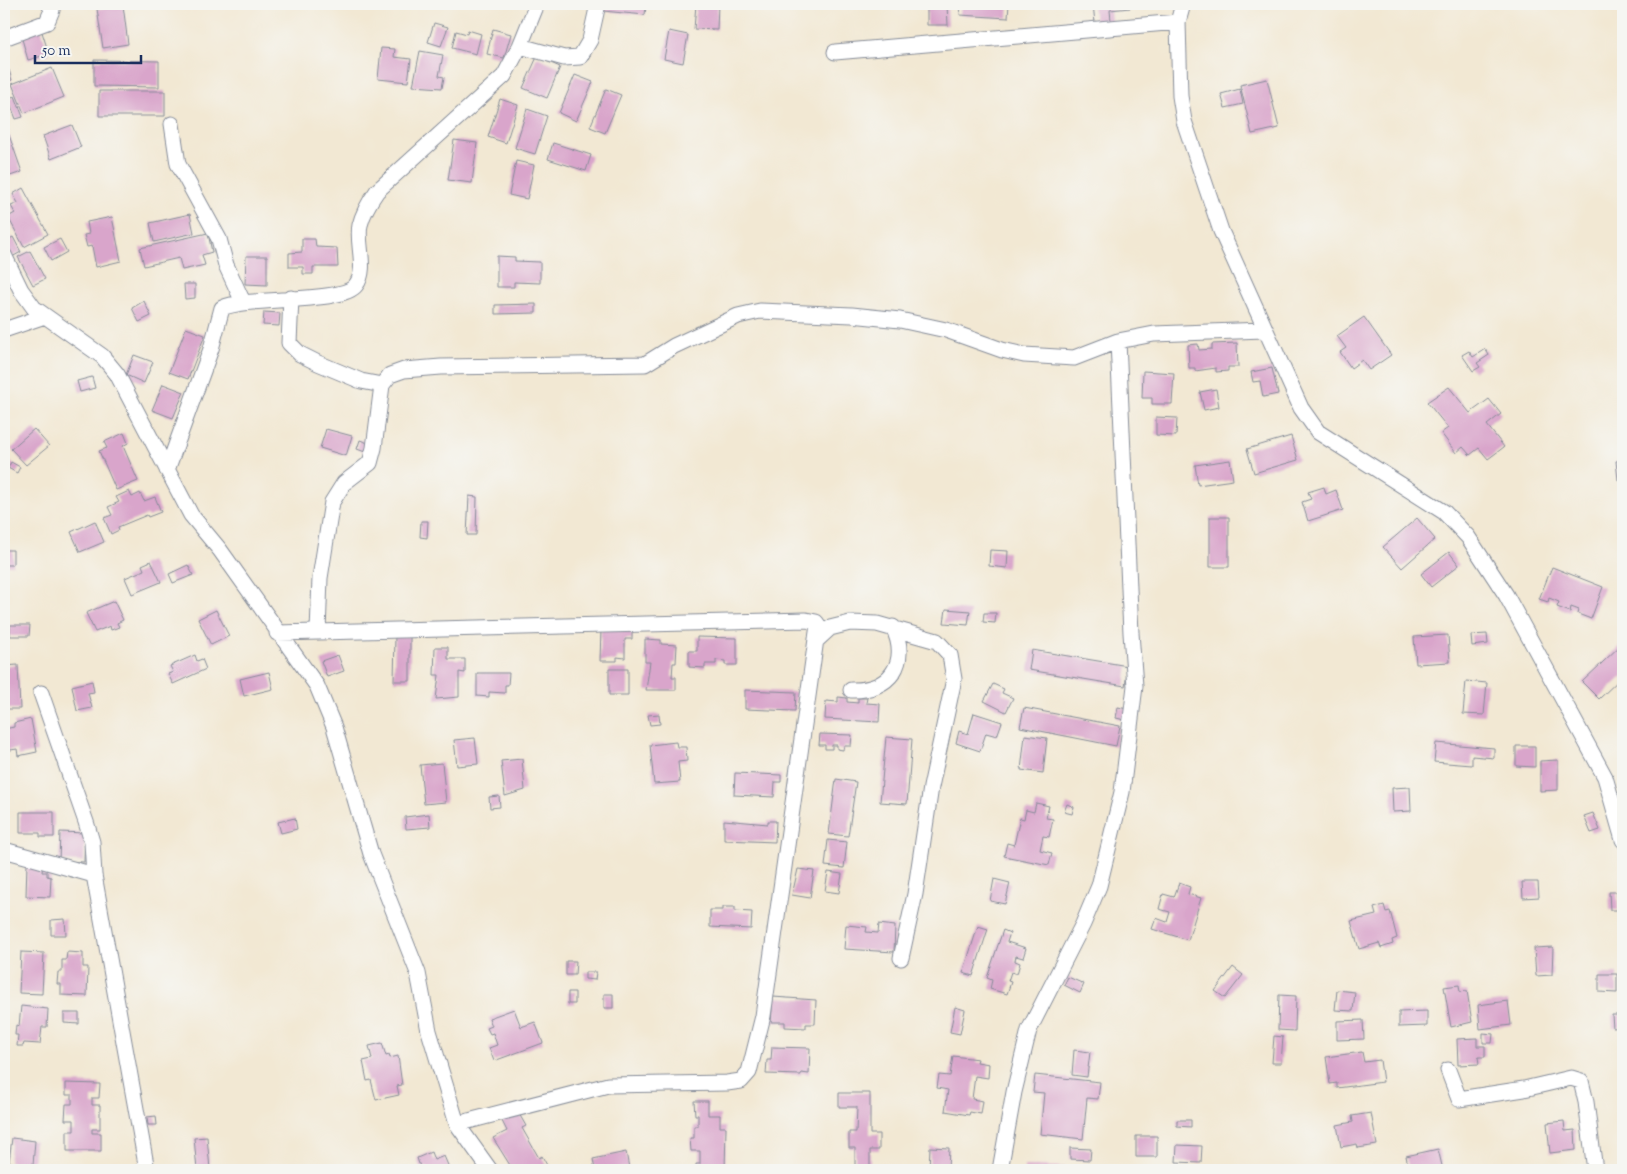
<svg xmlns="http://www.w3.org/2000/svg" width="1627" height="1174" viewBox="0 0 1627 1174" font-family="'Sorts Mill Goudy',serif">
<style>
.building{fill:#d9a5cb}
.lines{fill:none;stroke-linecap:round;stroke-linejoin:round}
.minor-casing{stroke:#868c98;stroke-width:17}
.minor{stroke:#fff;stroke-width:15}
</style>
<rect width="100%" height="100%" fill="#f6f6f2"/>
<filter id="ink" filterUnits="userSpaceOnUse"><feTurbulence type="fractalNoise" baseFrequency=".02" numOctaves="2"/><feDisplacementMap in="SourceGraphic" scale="10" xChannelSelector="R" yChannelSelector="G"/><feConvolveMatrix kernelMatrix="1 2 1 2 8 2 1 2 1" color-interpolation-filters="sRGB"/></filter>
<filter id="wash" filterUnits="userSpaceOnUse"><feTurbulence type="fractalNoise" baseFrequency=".0096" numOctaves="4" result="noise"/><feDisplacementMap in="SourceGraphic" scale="20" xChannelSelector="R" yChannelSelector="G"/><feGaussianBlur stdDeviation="1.12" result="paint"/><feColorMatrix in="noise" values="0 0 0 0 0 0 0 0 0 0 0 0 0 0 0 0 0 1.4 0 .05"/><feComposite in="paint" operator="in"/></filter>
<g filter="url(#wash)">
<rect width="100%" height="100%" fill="#f2e8d3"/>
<g id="blocks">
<path class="building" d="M604 4H646L645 15 603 11Z
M696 4H718L717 30 694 29Z
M927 4H947L948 25H927Z
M961 4H1009L1008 18 960 15Z
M1093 4H1129L1130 8 1110 10 1111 21 1095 23Z
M123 5 128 44 103 48 97 9Z
M434 23 448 27 441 46 428 42Z
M40 26 49 54 28 60 22 39Z
M493 29 511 34 504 58 487 54Z
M468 30 481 34 476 54 452 48 456 31 467 34Z
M669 31 688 35 683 63 664 59Z
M381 48 395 49 394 57 411 59 408 82 378 79Z
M420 51 443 55 439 76 444 77 442 88 413 86Z
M537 57 560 67 547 98 523 88Z
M94 60 159 61V87L94 86Z
M52 68 64 97 24 113 12 84Z
M9 70 12 80 4 83V72Z
M575 75 593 82 576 121 559 113Z
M1267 79 1279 128 1252 134 1240 85Z
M606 89 621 95 605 133 590 127Z
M1240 89 1243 104 1225 108 1221 94Z
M99 91H165V116H99Z
M15 96 23 117 16 119 8 98Z
M500 99 518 105 506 143 488 137Z
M527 109 547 116 535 154 515 148Z
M72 125 81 147 51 159 43 136Z
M9 135 22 172 4 178V137Z
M454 140 477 143 472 183 448 180Z
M553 143 591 155 586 171 548 159Z
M516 161 534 165 527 199 509 195Z
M23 188 48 234 24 247 8 217 15 213 11 206 18 203 13 194Z
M190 214 194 233 154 242 150 223Z
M112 217 121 261 96 267 92 246 87 247 84 235 89 234 87 222Z
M208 233 212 252 202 255 205 265 182 270 179 258 144 266 140 248Z
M13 237 21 252 12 257 4 242Z
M60 239 67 252 51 261 44 247Z
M302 239H315L316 247 337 248 338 267H313V274H303V267H289V253L302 252Z
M30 251 45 279 33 285 18 257Z
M246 256H267V285L245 284Z
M497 256 515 257V261L540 262V283L514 282V287H497Z
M184 284H195V298L185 299Z
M144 301 151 316 139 322 132 308Z
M536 304V313L495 314V305Z
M264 312 280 313 279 326 263 325Z
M1364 317 1391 355 1369 370 1362 360 1351 368 1340 352 1346 348 1337 336Z
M186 328 205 335 188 379 169 372Z
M1237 343 1238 367H1228V371L1216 372V368L1195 371V368H1189L1188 345 1198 344 1199 350 1212 349V344Z
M1485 349 1489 355 1477 363 1480 367 1473 371 1462 355 1469 351 1473 357Z
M134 355 153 362 144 383 126 375Z
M1272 368 1278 394 1263 397 1260 381 1253 382 1251 372Z
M1143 371 1174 373 1172 404H1152V398H1142Z
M92 377 95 388 80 392 77 381Z
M163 384 184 392 173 418 152 410Z
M1449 387 1470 413 1489 399 1501 414 1487 425 1504 447 1488 459 1479 448 1470 455 1463 447 1456 453 1441 433 1448 428 1427 402Z
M1216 389 1219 407 1204 410 1200 392Z
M1156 417 1177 418 1176 436 1156 435Z
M34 429 49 446 26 465 11 449Z
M326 429 352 436 346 456 320 448Z
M124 433 128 443 123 446 138 481 116 490 99 451 107 448 104 442Z
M1291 436 1298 460 1254 473 1247 449Z
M360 440 368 443 365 452 357 449Z
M1230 460 1233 480 1198 485 1195 465Z
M1623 460V479L1618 480 1616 461Z
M11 462 20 467 17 473 8 468Z
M1324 487 1326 494 1336 490 1343 510 1308 521 1302 502 1311 499 1308 492Z
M129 491 132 497 140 493 144 501 155 497 161 512 148 517 147 515 118 527 119 530 111 534 104 518 112 515 108 507 119 502 116 497Z
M469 496 477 497 476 535H467Z
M1210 517H1229V567H1210Z
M1417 518 1435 539 1402 568 1383 547Z
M95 521 104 542 80 552 71 532Z
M421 521H428L427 538 420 537Z
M4 550H13V565H4Z
M990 550 1008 551 1007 568 989 566Z
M1449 552 1459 565 1431 587 1421 574Z
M151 561 161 582 132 594 125 578 144 570 142 565Z
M188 565 193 575 173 583 169 574Z
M1552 567 1603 587 1591 619 1578 614 1579 610 1571 607 1570 612 1557 607 1559 602 1549 598 1548 602 1539 599Z
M114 601 123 620 117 623 119 627 111 630 110 626 95 632 86 613Z
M946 609 970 611 968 625 944 623Z
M216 610 229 636 211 645 198 619Z
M984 613H996L995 623 983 622Z
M10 625H30L29 636H10Z
M632 627V639H625V658L617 657V661H600L601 629Z
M1487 634 1488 644 1472 646 1471 635Z
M1448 635 1450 662 1416 664 1414 637Z
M395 636H410V681H394Z
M697 637 737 638V665H725V661L716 660V664H705V668L689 667V651H697Z
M645 639 661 640V644L677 645 676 663H673L672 677H676V690H646L650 662H645Z
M1623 643V676L1599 699 1582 682Z
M435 647H448V659H465V673L459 672V697L436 699 439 675H434Z
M1032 650 1128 666 1125 686 1029 670Z
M195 655 197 661 202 659 206 669 173 684 168 674 173 672 170 666Z
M338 655 344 671 327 677 321 661Z
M18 665 20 709H4V666Z
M609 669H628V695H609Z
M269 672 273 689 244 696 240 679Z
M477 673H509L508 685H505V693L489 692V697L477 696Z
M92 681 94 692 88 693 92 708 77 711 72 686Z
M1466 681 1487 683 1484 715 1463 714Z
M993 684 1004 689 1002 693 1013 698 1006 712 984 701Z
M745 690 796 692 795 711 745 709Z
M838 697 847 698V702L858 703V698H867L866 703 880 704 879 722 825 719 826 701 838 702Z
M1118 707 1127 709 1125 720 1116 718Z
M1024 708 1120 726 1116 746 1020 727Z
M974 713 1002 722 997 736 986 733 980 751 956 743 959 731 968 734Z
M659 714 660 724 650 725 648 715Z
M31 719 37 752 18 756 17 749 4 751V729L14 727V723Z
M820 734 852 735 851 746H844L843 750 837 749V745H832V749H825V745H819Z
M1025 735 1047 738 1043 773 1021 770Z
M886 737 912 739 907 804 880 802Z
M475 738 478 764 457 766 454 740Z
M676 742 677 747H686L687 761 678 762 680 782 654 784 650 745Z
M1436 743 1494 748V758L1472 756V765L1434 762Z
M1516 746H1535V767L1516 766Z
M522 759 525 790 505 796 501 761Z
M1558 760V790L1540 791V761Z
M442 763 446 802 424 804 420 765Z
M735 773 781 775V782H775L774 797 734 795Z
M836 779 856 782 848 836 829 834Z
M1410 787 1411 811 1393 812 1392 788Z
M499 796 500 807 490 808 489 797Z
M1036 803 1049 806 1046 818 1053 819 1049 837 1043 836 1040 850 1052 853 1049 865 1004 856 1007 843 1014 845 1020 818 1024 819 1026 810 1034 812Z
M1067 804 1074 807 1072 814 1064 812Z
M20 812H54V837H40V833H20Z
M1593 813 1600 830 1591 833 1584 816Z
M429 814 430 827 406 829 405 817Z
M295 818 297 829 281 833 278 822Z
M724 820 768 824V821H776L775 842 724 840Z
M60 832 85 833 84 862 59 861Z
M828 840 847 842 844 868 825 866Z
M27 863H43L42 872H47V876L51 877 50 897 26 896Z
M798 869 814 871 810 898 792 895Z
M828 872 842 874 839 893 825 891Z
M994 879 1010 883 1005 904 990 901Z
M1522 882H1538L1539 897 1523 898Z
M1179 883 1190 887 1188 894 1201 898 1188 940 1152 929 1156 918 1167 922 1170 912 1159 909 1163 894 1174 897Z
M1609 892H1617L1618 910H1610Z
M1384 905 1386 912 1390 911 1397 938 1392 940 1393 944 1381 948 1379 943 1359 949 1351 921 1376 915 1374 908Z
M723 907H735V911L752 912 751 929 710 927V910H723Z
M65 919 66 935H51V920Z
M879 924 895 926 894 952 844 949 846 925 867 927 866 932 878 933Z
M978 926 988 929 973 976 963 973Z
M1003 930 1010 933 1007 942 1026 948 1023 958 1016 956 1015 961 1020 963 1017 974 1011 972 1008 981 1011 982 1007 994 990 989 992 980 987 978Z
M1553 947 1552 975 1536 976 1534 948Z
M21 952 44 953 42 994 19 993Z
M67 952 83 953V967H88L87 996 61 995V984H57L58 972H62V960H66Z
M566 961H576L575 975H566Z
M1233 967 1243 975 1225 998 1215 991Z
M585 972H596L595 980 585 979Z
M1599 974H1617V993L1599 992Z
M1068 977 1084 984 1080 993 1064 985Z
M1459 985 1460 992 1467 991 1472 1022 1451 1027 1444 987Z
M1337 990 1355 992 1353 1011 1335 1010Z
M568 992H575V1004H568Z
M604 994H613V1008H604Z
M1279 995 1296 996 1295 1031 1278 1030Z
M773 997 816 1000 815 1024H806V1028L785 1027V1022H771Z
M1508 1001 1511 1025 1480 1029 1478 1005Z
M21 1006 48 1009 47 1027H42L40 1044 24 1043 23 1046H17L18 1035H15L16 1025 19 1026Z
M955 1007 965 1010 960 1034 950 1032Z
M514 1009 521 1027 535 1022 543 1043 494 1061 489 1048 497 1045 493 1033 490 1034 487 1028 492 1026 489 1018Z
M1427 1011V1026L1399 1027V1012Z
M64 1013H79V1024L64 1023Z
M1612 1015H1621L1622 1027 1613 1028Z
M1363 1020 1364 1039 1337 1040V1021Z
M1483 1033 1493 1034 1492 1043H1483Z
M1274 1036 1283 1037 1281 1063H1272Z
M1477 1038V1046H1485V1057H1478L1479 1064 1458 1065 1457 1039Z
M382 1043 386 1056 389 1055 390 1058 398 1056 402 1085 397 1086 399 1095 376 1100 371 1080 367 1081 363 1061 372 1059 369 1046Z
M772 1047 810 1048 809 1074 801 1073V1075L766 1074 767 1060H771Z
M1074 1050 1090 1052 1087 1077 1072 1075Z
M1362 1052 1364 1062 1380 1060 1383 1082 1337 1088V1083L1330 1084 1326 1057Z
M953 1056 978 1059 977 1062 989 1064 988 1078 975 1076 972 1099 983 1101 981 1114 970 1112 969 1115 945 1111 948 1090 937 1088 939 1075 950 1076Z
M1035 1075 1100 1082 1098 1099 1087 1098 1083 1139 1040 1134 1044 1093 1033 1092Z
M66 1083 100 1084 99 1098H92V1105H100V1129H92V1133H101V1151H67V1131H74V1120H65L66 1104H72V1095H66Z
M839 1093H870V1134H879V1150H870V1169H855V1148H849V1132H856L857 1107H839Z
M694 1101H708V1115H720V1127H726L725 1170H696V1164H700V1151H691L690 1138H694V1126H698V1115H695Z
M518 1112 526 1126 522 1128 539 1158 542 1156 549 1169 546 1170H513L493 1138 507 1131 502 1121Z
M1371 1113 1377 1145 1358 1148 1357 1144 1341 1147 1337 1125 1353 1122 1352 1116Z
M156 1116 157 1125H148L147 1117Z
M1177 1120H1191V1127L1177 1126Z
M1564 1121 1565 1131 1575 1130 1576 1150 1550 1153 1547 1123Z
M1136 1136H1157V1157H1136Z
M207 1137 210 1169 197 1170 194 1138Z
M12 1138 35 1141 33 1165 9 1162Z
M1177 1145 1202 1146 1201 1163 1176 1162Z
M930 1147 949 1148 948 1170H929Z
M1070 1148 1091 1149 1090 1160 1070 1159Z
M1438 1149 1443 1170H1409L1406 1156Z
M431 1152 434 1160 444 1156 450 1170H428L427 1167 421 1170 417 1158Z
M626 1152 629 1168 595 1170 593 1159Z
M1024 1166 1067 1167V1170H1024Z"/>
</g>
</g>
<g filter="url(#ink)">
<use href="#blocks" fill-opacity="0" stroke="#868c98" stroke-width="1"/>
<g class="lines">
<defs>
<path id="minor" d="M1183 4 1178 22 1180 96 1184 121 1221 231 1301 408 1318 432 1444 512 1468 537 1506 595 1605 777 1623 840
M4 38 47 22 52 10 49 4
M520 46 564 58 580 57 590 40 598 4
M835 52 1178 22
M172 124 178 164 219 239 226 265 243 302
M4 255 21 290 34 308 102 356 117 374 191 515 220 550 317 686 334 727 371 854 418 973 429 1031 457 1124 490 1170
M291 298 289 343 300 354 318 363 361 381 382 385
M4 330 45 316
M167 470 211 349 222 308C249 296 343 304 356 285 368 269 356 243 360 225 363 213 370 201 377 191L504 76 520 46 537 4
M318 632 320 578 332 502 344 483 370 463 374 448 382 385 390 375 404 370 441 367 645 364 674 346 738 316 760 311 852 315 900 320 946 330 1002 350 1024 355 1074 358 1118 341 1154 334 1264 330
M277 633 806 620 816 622 818 625 763 1016 749 1072 741 1081 727 1083 608 1085 457 1124
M817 640 830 628 850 623 877 624 937 641 950 655 954 679 931 787 915 894 901 958
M851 690C890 691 910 663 893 627
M41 693 86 822 92 842 94 875 147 1170
M4 850 94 875
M1448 1070 1459 1099 1524 1089 1571 1078 1581 1081 1586 1102 1595 1170
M1000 1170 1014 1092 1029 1030 1083 924 1099 886 1122 792 1135 686 1131 633 1118 341"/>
</defs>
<use href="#minor" class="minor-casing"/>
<use href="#minor" class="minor"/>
</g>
</g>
<rect width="1627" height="1174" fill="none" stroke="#f6f6f2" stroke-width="20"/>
<path d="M35 55v8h106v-8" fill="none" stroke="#1b2f5e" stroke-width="2.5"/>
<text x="42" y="55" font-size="15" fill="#1b2f5e" stroke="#f6f6f2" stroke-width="4" paint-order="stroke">50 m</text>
</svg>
